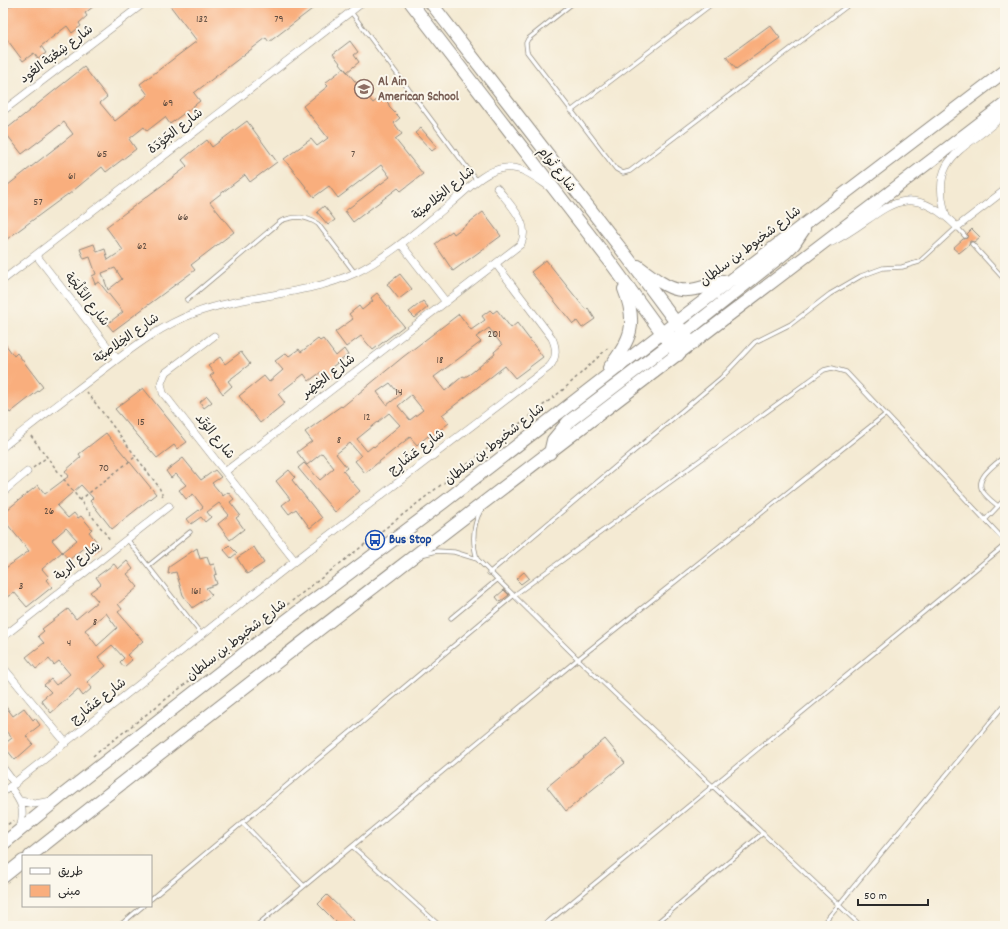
<svg xmlns="http://www.w3.org/2000/svg" width="1008" height="929" viewBox="0 0 1008 929" font-family="Dekko,'Playpen Sans Arabic',sans-serif">
<style>
.building{fill:#f9ae7d;fill-rule:evenodd}
.lines{fill:none;stroke-linecap:round;stroke-linejoin:round}
.lane-casing{stroke:#908a7f;stroke-width:5}
.street-casing{stroke:#908a7f;stroke-width:8}
.primary-casing{stroke:#908a7f;stroke-width:14}
.path{stroke:#908a7f;stroke-width:1.5;stroke-dasharray:3 3;stroke-linecap:butt}
.lane{stroke:#fff;stroke-width:3.5}
.street{stroke:#fff;stroke-width:7}
.primary{stroke:#fff;stroke-width:12}
.labels{text-anchor:middle;dominant-baseline:central;stroke-width:4;stroke-linejoin:round;paint-order:stroke}
.number-label{font-size:11px;fill:#5e4c40}
.street-label{font-size:13px;fill:#2b2b2b;stroke:#fbf7ec}
.education-label{font-size:13px;font-weight:bold;fill:#785e54;stroke:#fbf7ec;text-anchor:start}
.transit-label{font-size:13px;font-weight:bold;fill:#164399;stroke:#fbf7ec;text-anchor:start}
</style>
<rect width="100%" height="100%" fill="#fbf7ec"/>
<filter id="ink" filterUnits="userSpaceOnUse"><feTurbulence type="fractalNoise" baseFrequency=".025" numOctaves="2"/><feDisplacementMap in="SourceGraphic" scale="8" xChannelSelector="R" yChannelSelector="G"/><feConvolveMatrix kernelMatrix="1 2 1 2 8 2 1 2 1" color-interpolation-filters="sRGB"/></filter>
<filter id="wash" filterUnits="userSpaceOnUse"><feTurbulence type="fractalNoise" baseFrequency=".012" numOctaves="4" result="noise"/><feDisplacementMap in="SourceGraphic" scale="16" xChannelSelector="R" yChannelSelector="G"/><feGaussianBlur stdDeviation="0.9" result="paint"/><feColorMatrix in="noise" values="0 0 0 0 0 0 0 0 0 0 0 0 0 0 0 0 0 1.4 0 .05"/><feComposite in="paint" operator="in"/></filter>
<g filter="url(#wash)">
<rect width="100%" height="100%" fill="#f4ead3"/>
<g id="blocks">
<path class="building" d="M3 3H6L9 7 15 3H98L85 13 87 16 79 23 81 26 72 33 67 26 41 46 46 53 38 59 34 53 23 61 3 34Z
M168 3H320L269 42 266 38 194 93 200 101 170 124 165 117 147 131 144 127 129 139 136 149 106 172 102 167 68 195V194L3 242V189L73 134 64 122 22 154 4 131 84 67 107 97 100 103 115 121 148 95 140 84 197 41Z
M770 25 780 38 736 69 726 57Z
M350 41 358 52 354 55 359 62 347 72 333 54Z
M344 68 373 103 378 99 387 100 390 108 400 118 394 123 402 134 395 139 423 174 401 191 398 188 353 222 345 211 390 177 381 165 338 198 329 186 314 197 284 159 311 139 317 146 328 138 303 106 328 86 325 83Z
M247 121 277 162 250 182 245 175 210 202 234 232 191 265 195 270 113 331 107 324 123 312 99 282 95 284 92 276 96 274 90 257 84 259 80 249 94 244 97 252 105 249 108 260 123 250 106 227 184 169 187 166 182 160 189 154 207 140 212 147ZM115 268 122 279 108 290 102 273Z
M421 128 437 147 432 151 415 133Z
M324 206 335 220 328 225 317 212Z
M483 212 501 236 453 271 435 244 452 231 454 234Z
M972 229 980 237 974 242 970 241 969 245 959 253 953 248 963 239 967 238V234Z
M546 260 586 310 588 308 595 319 582 328 577 321 573 324 531 272Z
M400 274 412 289 399 299 387 284Z
M377 293 404 326 373 350 361 336 346 347 335 332 353 319 349 314 359 306 362 310 373 301 371 298Z
M423 301 428 307 415 318 409 312Z
M490 310 493 313 497 310 511 328 517 323 543 357 515 378 505 366 442 415 449 423 430 438 428 436 417 445 410 437 365 473 355 461 361 456 350 443 336 454 347 468 343 471 360 491 335 512 298 468 304 463 320 480 334 468 322 453 307 465 297 452 312 441 305 432 341 406 342 407 403 357 459 314 471 330 485 320 482 316ZM489 328 502 345 494 352 495 354 470 374 465 377 463 376 445 391 434 377 481 342 476 337ZM390 383 400 395 387 405 377 392ZM411 395 423 410 410 420 398 406ZM389 413 400 425 374 447 373 446 367 451 357 439Z
M318 339 320 341 323 339 336 356 344 349 348 355 332 367 337 374 328 381 321 372 309 381 304 374 278 394 285 403 260 423 239 396 264 376 269 382 283 370 275 361 286 353 289 356 299 349 301 352Z
M3 341 14 356 17 353 43 387 10 413 3 404Z
M241 352 250 364 228 381 232 386 223 394 210 376 214 373 208 366 220 357 225 364Z
M143 388 187 442 177 449 174 445 157 458 115 409Z
M207 396 212 402 204 408 200 402Z
M106 433 156 494 112 529 90 501 93 498 81 485 57 506 68 518 74 513 78 518 81 516 92 529 89 532 101 547 93 553 87 545 69 560 62 552 42 569 49 577 46 580 52 587 27 607 14 592 3 600V570L29 551 3 519V513L38 485 45 494 69 476 65 471 81 457 79 454ZM66 528 77 540 62 552 52 540Z
M183 458 201 480 215 470 221 477 212 483 223 496 228 492 234 499 230 502 240 515 236 518 244 529 230 540 218 524 229 515 219 503 207 512 211 517 205 522 201 517 191 524 187 519 203 507 193 494 186 499 179 490 186 485 176 474 171 478 166 471Z
M289 470 295 477 292 480 322 518 310 528 296 509 289 514 282 505 290 499 276 481Z
M229 545 237 553 231 558 224 550Z
M254 547 264 563 247 574 237 558Z
M197 548 200 559 207 557 210 565 214 564 217 574 214 575 217 584 206 588 212 595 192 608 183 595 176 572 168 574 169 567Z
M127 561 133 569 127 574 138 587 118 604 122 609 118 612 143 641 127 655 132 660 124 667 120 662 124 658 112 645 98 657 106 666 87 682 92 688 83 696 78 689 51 713 41 700 51 692 44 685 51 679 56 685 70 674 59 661 54 665 49 659 36 669 26 657 44 643 38 636 44 631 42 629 68 609 76 619 98 601 90 592 101 584 96 577 114 564 118 569ZM106 613 117 628 97 646 85 630Z
M524 572 529 578 521 584 516 579Z
M504 590 509 595 500 602 496 597Z
M3 703 13 716 24 708 33 720 35 718 40 725 26 736 33 744 15 760 3 745 12 738 3 728Z
M605 739 625 763 566 811 547 787Z
M327 895 354 921 349 926H340L318 904Z"/>
</g>
</g>
<g filter="url(#ink)">
<use href="#blocks" fill-opacity="0" stroke="#908a7f" stroke-width="1"/>
<g class="lines">
<defs>
<path id="lane" d="M573 3 528 39 526 43 527 52 616 169 623 173 630 171 851 3
M351 12 477 181
M571 111 713 3
M972 244 1005 280
M187 300 281 221C295 215 306 216 318 224L355 273
M998 506C993 502 985 496 982 490 975 477 997 463 1005 456
M985 520 1005 499
M127 539 202 635
M425 554 437 551 454 552 477 559 578 659 861 926
M477 559C472 542 472 526 481 510
M148 566 190 532
M489 573 721 378 755 342 791 324 830 294 861 276 883 268 902 267 919 262 957 227 965 236
M451 618 497 580
M242 822 304 886
M353 847 440 926
M151 899 513 596 824 370 832 368 846 372 1005 541
M119 926 143 906
M256 926 578 659 886 414
M543 926 1005 545
M653 926 763 833
M821 926 1005 704"/>
<path id="street" d="M3 111 144 3
M946 216C927 152 970 150 1005 113
M832 242C883 217 901 172 957 227L1005 190
M401 244 446 302
M36 255 117 359
M3 280 362 3
M214 336 165 373 161 383 163 393 295 561
M3 447C33 423 64 400 94 377 126 353 157 327 195 313 247 294 305 296 355 273 390 256 420 228 450 204 466 191 484 170 505 168 522 166 535 177 548 186
M226 471 521 244C531 223 509 204 497 188
M3 492 27 472
M3 637 169 506
M3 667 66 743
M3 768 15 784
M10 787C22 803 25 808 20 829
M3 792 295 561 549 367C557 358 557 349 552 338L496 264
M21 801 34 804 52 801"/>
<path id="primary" d="M411 3 608 259 678 355
M431 3 628 258 692 344
M638 266C675 294 679 296 723 281
M678 355 676 349 679 337 786 252 794 244 804 229
M609 368C631 340 638 324 624 289
M550 453 553 440 568 422 670 344 674 337
M3 844 64 794 279 626 444 502 675 323 1005 71
M30 856C351 601 679 354 1005 104
M3 877 23 861"/>
</defs>
<use href="#lane" class="lane-casing"/>
<use href="#street" class="street-casing"/>
<use href="#primary" class="primary-casing"/>
<path class="path" d="M87 392 159 487 164 499
M31 436 111 541
M33 468 47 457
M80 500 135 457
M93 756 564 389 610 346
M3 828 14 820"/>
<use href="#lane" class="lane"/>
<use href="#street" class="street"/>
<use href="#primary" class="primary"/>
</g>
</g>
<defs>
<symbol id="school-ring" viewBox="-11 -11 22 22"><circle r="9.5" fill="#fbf7ec" stroke="#8d6e63" stroke-width="1.5"/><path d="M0-5L7-2L0 1L-7-2ZM-4 1L0 2.5L4 1V4Q0 6-4 4Z" fill="#8d6e63"/></symbol>
<symbol id="bus-ring" viewBox="-11 -11 22 22"><circle r="9.5" fill="#fbf7ec" stroke="#1a4fb4" stroke-width="1.5"/><path d="M-5-6H5V4H4V6H2V4H-2V6H-4V4H-5ZM-3.5-4V0h7V-4ZM-3.5 1.2v1.5H-2V1.2ZM2 1.2v1.5H3.5V1.2Z" fill="#1a4fb4"/></symbol>
</defs>
<g fill-rule="evenodd">
<use href="#school-ring" x="353" y="78" width="22" height="22"/>
<use href="#bus-ring" x="364" y="529" width="22" height="22"/>
</g>
<g class="labels">
<g class="number-label">
<text x="202" y="20">132</text>
<text x="279" y="20">79</text>
<text x="168" y="104">69</text>
<text x="102" y="155">65</text>
<text x="353" y="155">7</text>
<text x="72" y="177">61</text>
<text x="38" y="203">57</text>
<text x="183" y="218">66</text>
<text x="142" y="247">62</text>
<text x="494" y="335">201</text>
<text x="440" y="361">18</text>
<text x="399" y="393">14</text>
<text x="367" y="418">12</text>
<text x="141" y="423">15</text>
<text x="339" y="441">8</text>
<text x="104" y="469">70</text>
<text x="49" y="512">26</text>
<text x="21" y="587">3</text>
<text x="196" y="592">161</text>
<text x="95" y="623">8</text>
<text x="69" y="644">4</text>
</g>
<g class="street-label">
<text transform="translate(57 55) rotate(-37)">شارع شِعْبَة العُود</text>
<text transform="translate(176 132) rotate(-38)">شارع الجَوْدَة</text>
<text transform="translate(556 170) rotate(52)">شارع تُوام</text>
<text transform="translate(444 194) rotate(-39)">شارع الخِلاصيّة</text>
<text transform="translate(751 247) rotate(-37)">شارع شخبوط بن سلطان</text>
<text transform="translate(86 300) rotate(52)">شارع الدَّلْجَة</text>
<text transform="translate(127 339) rotate(-35)">شارع الخِلاصيّة</text>
<text transform="translate(329 377) rotate(-37)">شارع الخِضِر</text>
<text transform="translate(214 437) rotate(51)">شارع الوُتَد</text>
<text transform="translate(495 445) rotate(-38)">شارع شخبوط بن سلطان</text>
<text transform="translate(417 453) rotate(-37)">شارع عَشَارِج</text>
<text transform="translate(78 562) rotate(-38)">شارع الرية</text>
<text transform="translate(237 641) rotate(-38)">شارع شخبوط بن سلطان</text>
<text transform="translate(99 702) rotate(-38)">شارع عَشَارِج</text>
</g>
<g class="education-label">
<text x="378" y="82">Al Ain<tspan x="378" dy="15">American School</tspan></text>
</g>
<g class="transit-label">
<text x="389" y="540">Bus Stop</text>
</g>
</g>
<rect width="1008" height="929" fill="none" stroke="#fbf7ec" stroke-width="16"/>
<rect x="22" y="855" width="130" height="52" fill="#fbf7ec" stroke="#a8a59f"/>
<rect x="30" y="868" width="20" height="6" fill="#ffffff" stroke="#a8a59f"/>
<text x="58" y="875" font-size="12" fill="#2b2b2b">طريق</text>
<rect x="30" y="885" width="20" height="12" fill="#f9ae7d" stroke="#a8a59f"/>
<text x="58" y="895" font-size="12" fill="#2b2b2b">مبنى</text>
<path d="M858 899v6h70v-6" fill="none" stroke="#2b2b2b" stroke-width="2"/>
<text x="864" y="899" font-size="12" fill="#2b2b2b" stroke="#fbf7ec" stroke-width="3" paint-order="stroke">50 m</text>
</svg>
